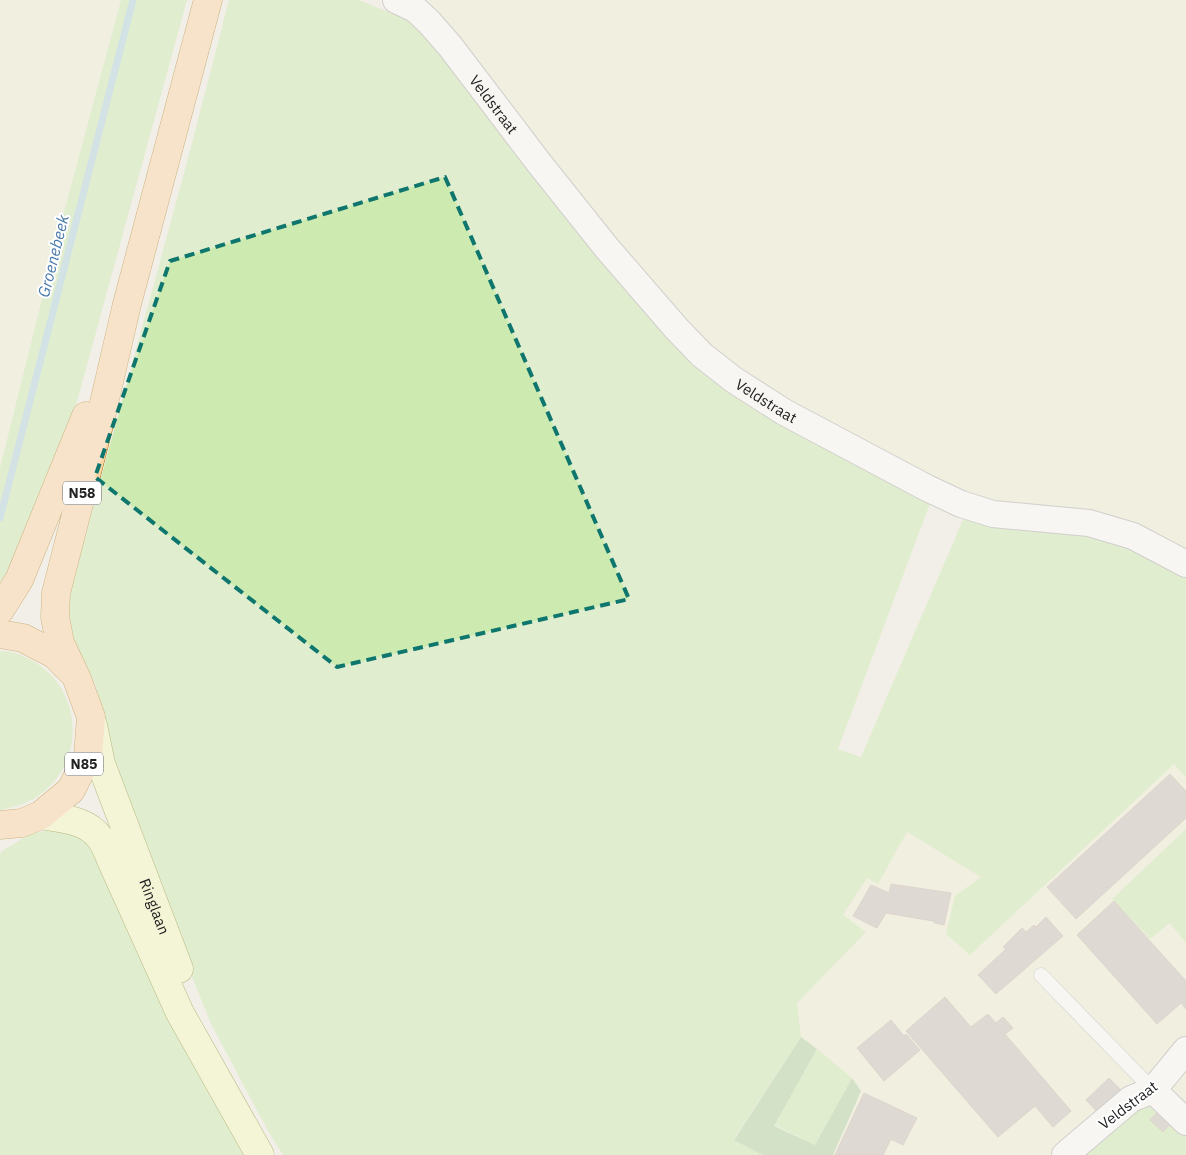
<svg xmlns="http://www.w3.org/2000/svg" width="1186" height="1155" viewBox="0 0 1186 1155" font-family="'IBM Plex Sans',sans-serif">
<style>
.farmland{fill:#eef0d5}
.grass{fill:#cdebb0}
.forest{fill:#add19e}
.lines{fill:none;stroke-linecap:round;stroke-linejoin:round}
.stream{stroke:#aad3df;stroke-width:7}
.building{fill:#c7bfb8;stroke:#c4b6ab}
.lane-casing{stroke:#a9a9a9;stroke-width:15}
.street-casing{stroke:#a9a9a9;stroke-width:28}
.secondary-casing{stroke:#707d05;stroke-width:29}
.primary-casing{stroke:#a06b00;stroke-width:29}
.lane{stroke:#fff;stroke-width:14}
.street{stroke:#fff;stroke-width:26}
.secondary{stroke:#f7fabf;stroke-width:28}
.primary{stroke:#fcd6a4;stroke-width:28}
.marked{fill:none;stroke:#0f766e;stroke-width:4;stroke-dasharray:10 6;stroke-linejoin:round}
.labels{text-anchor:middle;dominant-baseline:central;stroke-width:4;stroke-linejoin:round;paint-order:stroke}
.shield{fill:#fff;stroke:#646464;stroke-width:1}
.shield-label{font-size:14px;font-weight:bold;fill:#222}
.street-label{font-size:15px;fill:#222;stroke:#fff}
.water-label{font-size:16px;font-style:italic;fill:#4a7aab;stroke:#fff}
</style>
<rect width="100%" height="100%" fill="#f2efe9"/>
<path class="farmland" d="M0 0H121L57 238 0 468Z
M431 0H1186V554L957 490 814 417 734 366 674 309 586 204 427 6Z
M1174 764 1186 778V829L1112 899 1170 923 1186 943V1035L1154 1078 1054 1155H833L861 1091 852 1078 801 1037 797 1003 865 932 843 916 867 878 878 883 907 832 982 877 970 955Z
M1186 1060V1114L1166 1090Z"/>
<path class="grass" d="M121 0H187L75 409 0 594V468L57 238Z
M229 0H359L408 20 424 29 675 339 931 501 838 749 861 757 965 515 1055 527 1120 543 1186 572V778L1174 764 970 955 946 934 955 896 981 877 907 832 878 884 867 878 843 915 866 932 797 1003 801 1037 734 1139 763 1155H283L268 1131 212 1026 175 935 107 752 103 713 95 683 78 655 69 631 67 603 187 162Z
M0 651C14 651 28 657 39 665 83 695 84 761 42 793 30 803 15 807 0 810Z
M54 829 82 836 100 856 243 1155H0V855L2 851 30 834Z
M1186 829V943L1170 923 1150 939 1112 899Z
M817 1049 852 1078 815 1145 774 1125Z
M1146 1103 1186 1129V1155H1084Z"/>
<path class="forest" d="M801 1037 817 1049 774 1126 815 1145 852 1078 861 1091 833 1155H763L734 1140Z"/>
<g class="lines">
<path class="stream" d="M0 518 133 0"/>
</g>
<path class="building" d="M1170 774 1186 791V818L1076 919 1047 887Z
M891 884 951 893 944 925 935 923 933 921 886 913 877 928 853 916 871 885 889 893Z
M1114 901 1186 981V1009L1181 1003 1157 1024 1077 935Z
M1046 917 1063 936 996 994 978 975 1006 949 1003 947 1022 928 1026 932 1034 925 1036 927Z
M945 997 971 1027 988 1014 996 1023 1003 1017 1013 1028 1005 1034 1071 1111 1053 1127 1035 1106 998 1137 906 1031Z
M891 1020 904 1036 906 1034 920 1050 884 1081 857 1048Z
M1109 1078 1125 1094 1102 1117 1086 1100Z
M864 1093 917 1118 903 1145 891 1139 883 1155H835Z
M1160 1109 1173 1121 1163 1132 1150 1120Z"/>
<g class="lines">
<defs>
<path id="lane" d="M1041 975 1153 1090"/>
<g id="street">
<path id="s1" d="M396 0 415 9 429 22 450 46 539 163 606 247 676 328 702 355 734 380 784 412 927 488 961 504 993 514 1089 523 1133 536 1186 564"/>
<path d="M1153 1090 1186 1122"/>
<path d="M1065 1155 1131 1099 1153 1090 1186 1050"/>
</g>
<g id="secondary">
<path id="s2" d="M93 725 101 764 179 969"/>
<path d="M41 815C62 819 86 819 100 838 105 844 108 853 111 860L180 1013 260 1155"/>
</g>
<path id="primary" d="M0 610 19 580 86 416
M0 634 23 638 54 654 70 670
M0 825 22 823 41 815 71 790 88 756 91 717 77 679 60 643 55 617 56 593 98 429 127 304 208 0"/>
</defs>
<use href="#lane" class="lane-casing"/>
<use href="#street" class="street-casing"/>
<use href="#secondary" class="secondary-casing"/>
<use href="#primary" class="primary-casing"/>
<use href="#lane" class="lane"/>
<use href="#street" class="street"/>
<use href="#secondary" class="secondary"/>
<use href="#primary" class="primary"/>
</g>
<path d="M0 0H1186V1155H0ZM445 177 629 599 337 667 95 477 170 261Z" fill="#f2efe9" fill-opacity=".55" fill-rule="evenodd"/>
<path class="marked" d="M445 177 629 599 337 667 95 477 170 261Z"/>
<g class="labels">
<g class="shield">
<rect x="63" y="481.5" width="38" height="23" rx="4"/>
<rect x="65" y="752.5" width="38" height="23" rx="4"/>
</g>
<g class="shield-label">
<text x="82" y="493">N58</text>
<text x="84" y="764">N85</text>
</g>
<g class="street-label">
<text stroke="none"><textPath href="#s1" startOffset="145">Veldstraat</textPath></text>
<text stroke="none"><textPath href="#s1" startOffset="550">Veldstraat</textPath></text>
<text stroke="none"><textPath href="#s2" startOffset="192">Ringlaan</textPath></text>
<text transform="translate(1128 1105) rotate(-37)">Veldstraat</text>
</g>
<g class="water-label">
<text transform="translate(53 256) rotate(-76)">Groenebeek</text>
</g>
</g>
</svg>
